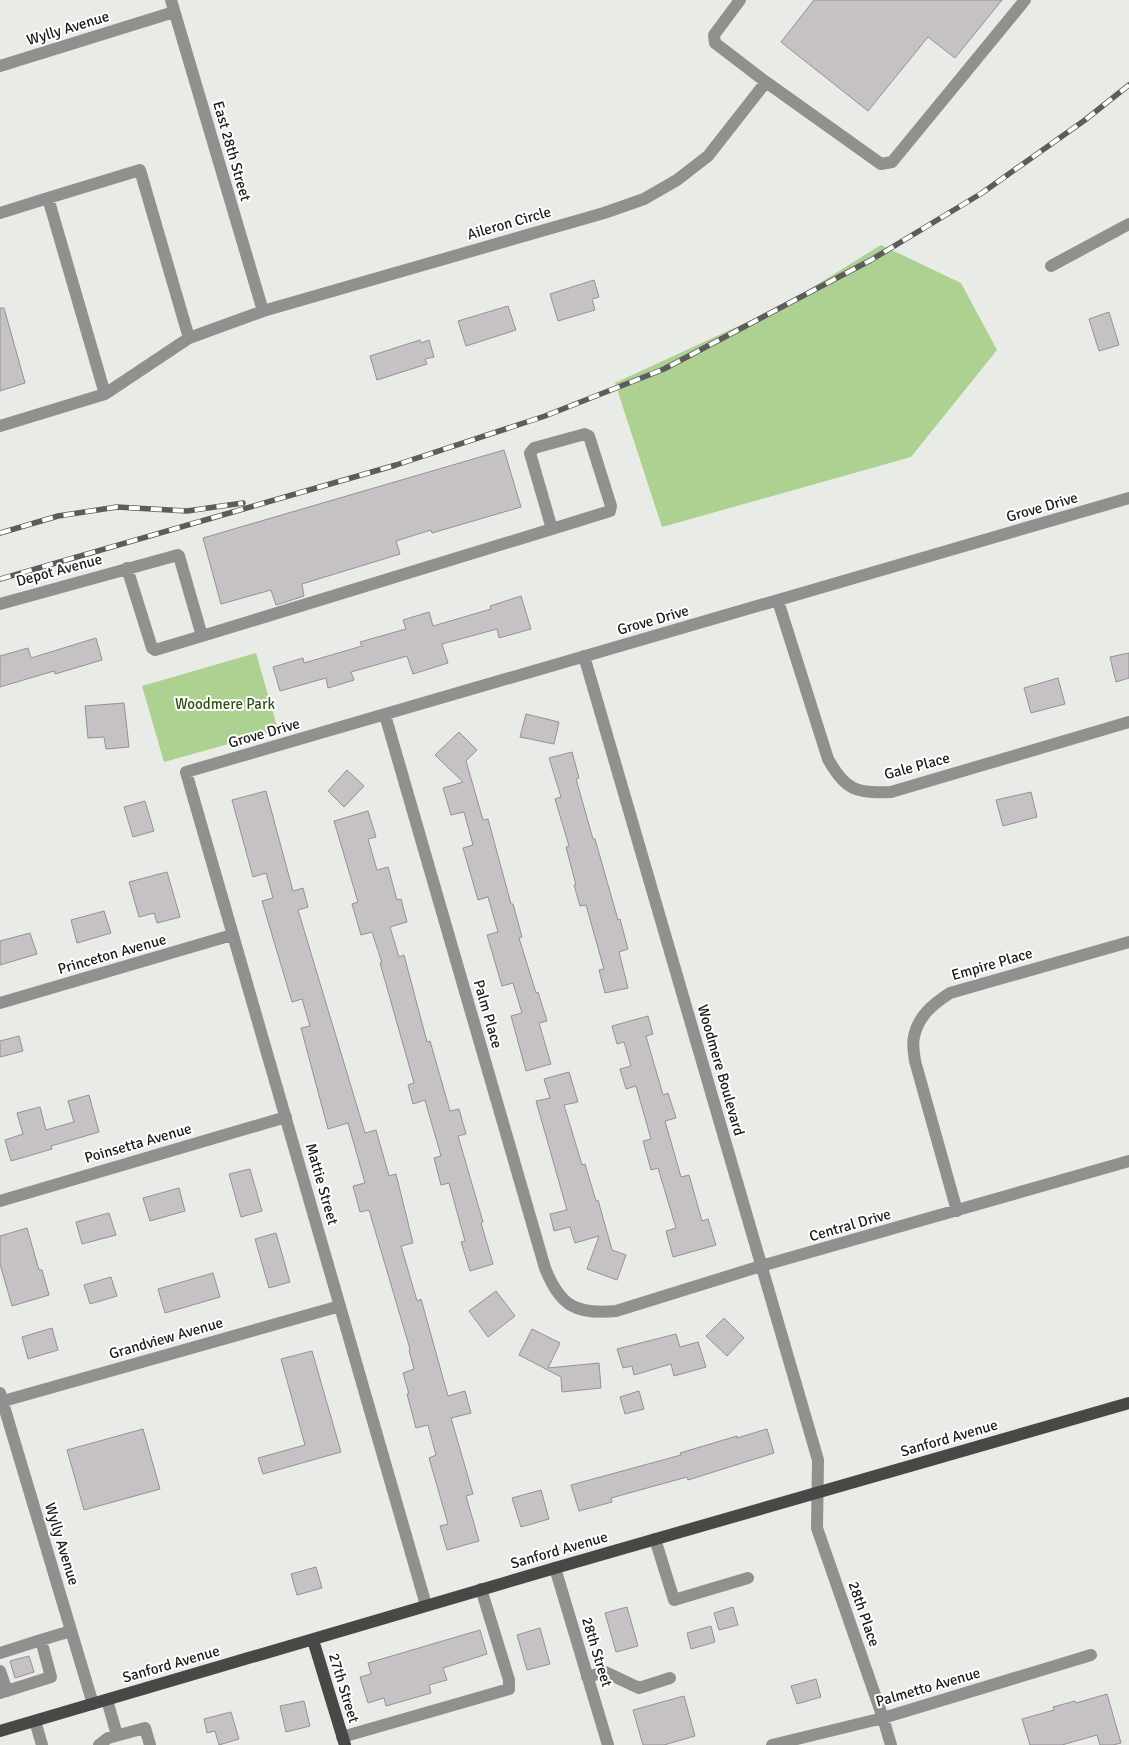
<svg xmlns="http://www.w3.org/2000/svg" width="1129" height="1745" viewBox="0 0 1129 1745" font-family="Signika,sans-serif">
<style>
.green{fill:#add191}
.building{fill:#c5c1c4;stroke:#959194}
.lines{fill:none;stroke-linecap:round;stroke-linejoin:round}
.minor{stroke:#90918f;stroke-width:12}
.major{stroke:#474946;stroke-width:12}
.rail-casing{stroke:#5c5d5b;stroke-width:5.5}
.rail{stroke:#fff;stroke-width:4;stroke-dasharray:11;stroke-linecap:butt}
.labels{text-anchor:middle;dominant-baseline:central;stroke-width:4;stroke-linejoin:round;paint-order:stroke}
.street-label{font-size:15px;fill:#1c1d1b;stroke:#fff}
.park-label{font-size:15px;fill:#325012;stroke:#fff}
</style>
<rect width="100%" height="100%" fill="#e8ebe6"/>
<path class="green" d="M881 245 961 283 997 350 911 457 662 527 615 383 784 305Z
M256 653 278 730 164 762 142 686Z"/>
<path class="building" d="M814 0H1002L955 58 928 37 868 111 781 42Z
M594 280 599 297 592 299 595 310 558 321 550 294Z
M508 306 516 330 466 346 458 321Z
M0 308H4L25 383 0 391Z
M1109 312 1119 345 1099 351 1089 319Z
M420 340 421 343 429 340 434 357 425 359 427 364 377 380 370 356Z
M504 450 521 507 432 533 431 530 396 541 400 554 302 584 304 596 276 605 271 590 221 604 203 538Z
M521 596 531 629 499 638 497 629 442 644 448 663 413 674 407 656 351 672 354 680 328 688 326 678 280 691 273 667 303 658 304 663 362 646 360 642 406 629 403 620 429 612 433 626 491 609 490 606Z
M96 638 102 660 55 674 54 671 0 687V656L28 648 31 658Z
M1129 653V678L1116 682 1110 657Z
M1058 678 1065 704 1031 713 1024 688Z
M124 703 129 747 106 749 104 737 88 738 85 706Z
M526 714 559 722 554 744 520 737Z
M459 732 477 750 466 761 483 820 488 819 511 904H513L522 937 519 938 536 993 538 992 547 1021 539 1023 551 1064 526 1071 511 1016 522 1013 513 983 502 986 487 935 498 932 488 897 478 900 463 848 473 845 464 812 451 815 443 788 463 782 435 755Z
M572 752 579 778 576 779 593 839H595L618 920 620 919 628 949 619 952 628 988 605 993 599 970 604 969 586 905 580 906 574 885H576L566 847 569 846 555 799 561 797 549 758Z
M347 770 364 786 344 807 328 791Z
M266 791 293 891 303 888 308 907 298 910 365 1133 376 1130 389 1176 396 1174 413 1243 401 1246 417 1301 421 1299 448 1396 465 1391 471 1413 451 1418 473 1494 466 1496 479 1541 447 1550 440 1526 448 1524 429 1458 436 1455 428 1425 416 1428 407 1394H409L403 1373 414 1369 409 1350 410 1349 369 1210 360 1212 353 1186 365 1183 348 1123 328 1129 301 1028 310 1026 302 999 292 1002 262 901 273 898 266 873 253 877 232 800Z
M1031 792 1037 817 1003 826 996 800Z
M145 801 154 831 133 837 124 807Z
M368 811 376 837 368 839 377 870 388 867 397 900 401 899 407 922 390 927 399 957 404 955 427 1042 430 1041 450 1111 459 1109 466 1134 458 1136 483 1222 481 1223 493 1264 470 1271 461 1242 465 1241 449 1183 441 1185 434 1158 441 1156 425 1100 413 1104 408 1085 414 1083 380 963H382L372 932 361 935 352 904 358 902 334 821Z
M167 872 180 917 157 923 154 913 139 917 129 882Z
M104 911 111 933 77 943 71 920Z
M30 933 37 954 0 965V941Z
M648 1016 653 1034 646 1036 663 1095 668 1093 676 1118 665 1121 681 1177 689 1175 702 1221 708 1219 716 1245 673 1257 666 1231 676 1228 658 1168 651 1170 643 1141 651 1139 636 1086 626 1089 620 1069 631 1066 624 1042 617 1044 612 1026Z
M19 1036 23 1051 0 1057V1041Z
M569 1072 578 1102 564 1105 582 1165 585 1164 596 1201 598 1200 612 1250 626 1255 617 1280 587 1269 599 1236 575 1243 570 1227 554 1231 550 1214 567 1210 536 1101 550 1098 544 1079Z
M89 1095 99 1132 51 1146 52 1149 11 1161 5 1140 23 1134 17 1113 40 1107 46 1130 74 1122 68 1101Z
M250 1169 262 1211 241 1217 229 1174Z
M179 1188 185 1211 150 1221 143 1198Z
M109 1213 116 1235 82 1244 76 1222Z
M27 1228 39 1270H42L49 1295 12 1306 0 1264V1236Z
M276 1233 290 1282 269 1288 255 1239Z
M213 1273 220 1297 165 1313 158 1289Z
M111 1277 117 1296 90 1304 84 1285Z
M496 1291 515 1316 488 1337 469 1311Z
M724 1318 744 1338 727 1356 706 1336Z
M52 1328 58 1350 28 1359 22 1337Z
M532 1329 560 1343 548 1368 599 1363 601 1388 562 1392 561 1377 519 1355Z
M676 1334 680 1347 698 1342 706 1367 674 1376 671 1364 634 1375 632 1366 623 1368 617 1349Z
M312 1351 341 1452 263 1474 258 1458 305 1445 281 1359Z
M639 1391 644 1409 625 1414 620 1397Z
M143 1429 160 1489 84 1510 67 1450Z
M767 1429 774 1453 688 1480 687 1477 611 1498 612 1502 579 1511 571 1485 681 1455 680 1453 737 1436V1438Z
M541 1490 549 1519 521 1527 512 1498Z
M316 1567 322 1588 297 1595 291 1574Z
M627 1607 638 1646 616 1652 605 1613Z
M733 1607 738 1625 719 1630 714 1613Z
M711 1626 715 1642 691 1649 687 1633Z
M540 1628 550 1664 527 1670 517 1635Z
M480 1630 487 1654 443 1668 447 1680 429 1685 431 1693 386 1706 384 1698 368 1703 360 1677 371 1674 368 1663Z
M29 1656 34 1672 15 1678 10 1661Z
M816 1679 821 1697 797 1704 791 1686Z
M1107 1694 1121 1743 1113 1745H1100L1097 1735 1062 1745H1030L1022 1719 1054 1710 1053 1707 1075 1701 1076 1703Z
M684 1696 695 1736 664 1745H643L633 1710Z
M304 1701 310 1726 286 1732 280 1706Z
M231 1712 239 1739 219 1745 215 1731 207 1733 204 1719Z"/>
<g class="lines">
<path class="minor" d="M171 0 263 311
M740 0 714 35 715 43 766 82 881 164 892 162 1025 0
M0 66 174 12
M48 198 140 170 189 338
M0 213 48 198 105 394 0 426
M1051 266 1129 224
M105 394 189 338 263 311 604 213 644 199 677 180 708 156 766 82
M127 568 152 648 155 650 202 636 552 529 610 511 611 506 589 436 585 434 534 448 530 453 552 529
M778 601 828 759C845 790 857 794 891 792L1129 722
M0 604 178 555 179 556 202 636
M584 656 818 1460 817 1528 883 1718 891 1745
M385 715 545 1268C560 1306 576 1315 616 1311L761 1266 1129 1161
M0 1003 232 935
M0 1201 286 1117
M957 1211 915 1061C914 1053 912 1044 914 1037 918 1016 933 1004 950 993L1129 942
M0 1393 93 1704
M0 1402 340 1306
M655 1539 674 1600 748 1578
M555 1568 608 1745
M426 1605 186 772 1129 498
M41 1640 71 1631
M0 1653 41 1640 51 1677 0 1693
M0 1671 7 1691
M587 1677 605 1672 639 1688 670 1678
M107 1700 117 1735
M35 1721 42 1745
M342 1737 509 1689V1680L481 1589
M99 1745 108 1738 145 1728 150 1745
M772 1745 883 1718 1091 1655"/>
<path class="major" d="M313 1640 345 1745
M0 1731 555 1568 1129 1403"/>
<defs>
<path id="rail" d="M0 533 58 516 117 507 187 511 243 503
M0 579 396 465 545 416 664 369 871 260 982 193 1085 120 1129 85"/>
</defs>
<use href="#rail" class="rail-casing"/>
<use href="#rail" class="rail"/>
</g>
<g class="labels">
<g class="street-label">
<text transform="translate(68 28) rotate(-17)">Wylly Avenue</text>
<text transform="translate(232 151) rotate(74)">East 28th Street</text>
<text transform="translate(509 223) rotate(-16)">Aileron Circle</text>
<text transform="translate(1042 507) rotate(-16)">Grove Drive</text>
<text transform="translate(59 570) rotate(-15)">Depot Avenue</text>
<text transform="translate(653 620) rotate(-16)">Grove Drive</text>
<text transform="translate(264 733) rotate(-16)">Grove Drive</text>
<text transform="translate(917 766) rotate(-15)">Gale Place</text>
<text transform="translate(112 954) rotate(-16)">Princeton Avenue</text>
<text transform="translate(992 964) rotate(-16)">Empire Place</text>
<text transform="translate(488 1014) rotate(74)">Palm Place</text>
<text transform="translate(721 1070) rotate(74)">Woodmere Boulevard</text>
<text transform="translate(138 1143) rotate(-16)">Poinsetta Avenue</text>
<text transform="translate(322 1184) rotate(74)">Mattie Street</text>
<text transform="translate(850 1225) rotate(-16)">Central Drive</text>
<text transform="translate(166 1338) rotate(-16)">Grandview Avenue</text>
<text transform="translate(949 1438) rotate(-16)">Sanford Avenue</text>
<text transform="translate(62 1544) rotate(73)">Wylly Avenue</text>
<text transform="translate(559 1550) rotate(-16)">Sanford Avenue</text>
<text transform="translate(864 1614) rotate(71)">28th Place</text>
<text transform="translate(597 1652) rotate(73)">28th Street</text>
<text transform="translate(171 1664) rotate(-16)">Sanford Avenue</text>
<text transform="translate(928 1687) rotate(-16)">Palmetto Avenue</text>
<text transform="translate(344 1688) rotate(73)">27th Street</text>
</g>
<g class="park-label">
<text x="225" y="704">Woodmere Park</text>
</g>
</g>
</svg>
